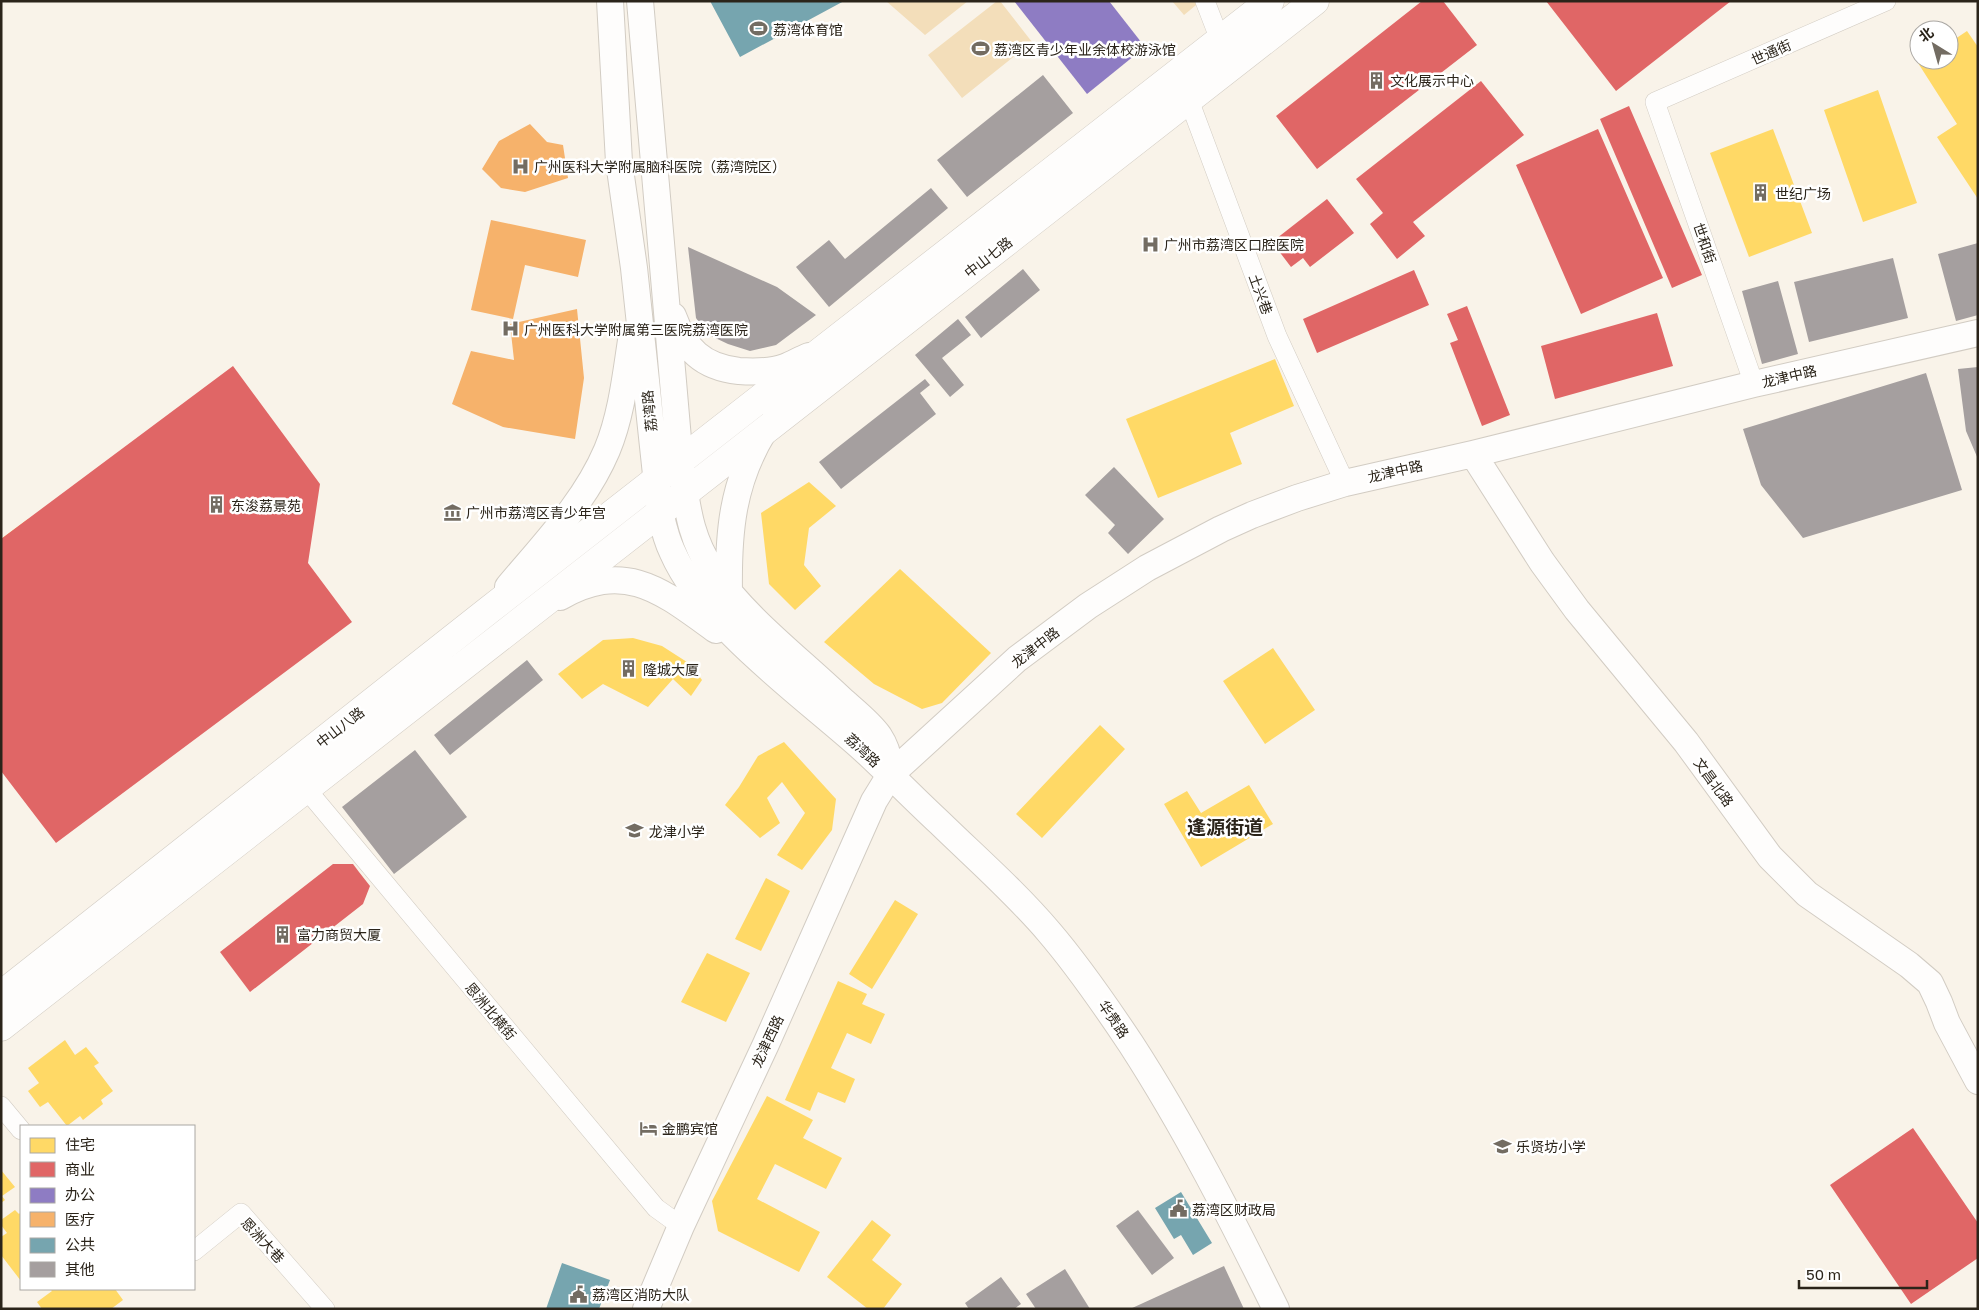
<svg xmlns="http://www.w3.org/2000/svg" width="1979" height="1310" viewBox="0 0 1979 1310" font-family="'Golos Text','Noto Sans SC',sans-serif">
<style>
.green{fill:#f3deba}
.homes{fill:#ffd966}
.shops{fill:#e06666}
.offices{fill:#8e7cc3}
.health{fill:#f6b26b}
.public{fill:#76a5af}
.building{fill:#a59f9f}
.lines{fill:none;stroke-linecap:round;stroke-linejoin:round}
.street-casing{stroke:#d2ccc3;stroke-width:20}
.secondary-casing{stroke:#d2ccc3;stroke-width:28}
.primary-casing{stroke:#d2ccc3;stroke-width:29}
.street{stroke:#fefdfc;stroke-width:19}
.secondary{stroke:#fefdfc;stroke-width:26}
.primary{stroke:#fefdfc;stroke-width:28}
.labels{text-anchor:middle;dominant-baseline:central;stroke-width:5;stroke-linejoin:round;paint-order:stroke}
.poi-label{font-size:14px;fill:#2b241a;stroke:#fff;text-anchor:start}
.street-label{font-size:14px;fill:#2b241a;stroke:#fff}
.district-label{font-size:19px;font-weight:bold;fill:#2b241a;stroke:#fff}
</style>
<rect width="100%" height="100%" fill="#f9f3e9"/>
<path class="green" d="M886 1H968L925 35Z
M997 1H1000L1032 42 962 98 928 55Z
M1172 1H1201L1184 15Z"/>
<path class="homes" d="M1967 31 1978 47V199L1937 137 1957 124 1918 63 1923 60H1949V43Z
M1878 90 1917 203 1863 222 1824 110Z
M1773 129 1812 233 1749 257 1710 153Z
M1275 359 1294 406 1230 433 1242 464 1158 498 1126 419Z
M179 411 196 412 215 430 206 457 221 478 255 481 270 494 269 539 229 574 198 580 164 544 170 519 163 500 151 494 128 510 140 526 104 553 86 532 53 560 67 576 29 604 9 588 1 594V539L28 519 45 523 57 514 67 494 102 464 117 467 128 454 131 446Z
M809 482 836 506 809 528 804 565 821 586 795 610 769 584 761 513Z
M900 569 991 653 942 703 922 709 874 684 824 642Z
M24 631 51 666 33 680 59 716 78 702 104 736 78 757 102 790 80 809 39 801 13 777 25 738 12 720 1 719V641Z
M633 638 662 646 690 664 702 680 691 696 673 679 648 707 603 684 582 699 558 674 603 640Z
M1273 648 1315 710 1265 744 1223 681Z
M1100 725 1125 749 1042 838 1016 814Z
M784 742 836 799 832 830 802 870 777 855 805 813 782 782 767 798 780 823 760 838 725 805 739 787 758 756Z
M1249 785 1273 824 1201 867 1164 804 1187 791 1201 813Z
M766 878 790 891 761 951 735 939Z
M895 900 918 914 872 989 849 974Z
M707 953 750 973 726 1022 681 1002Z
M838 981 867 994 862 1004 885 1014 871 1044 847 1033 831 1068 855 1079 845 1103 818 1092 810 1111 785 1100Z
M65 1040 75 1055 86 1047 99 1063 94 1066 113 1091 101 1100 103 1104 83 1120 80 1116 67 1126 48 1102 40 1107 28 1091 39 1083 28 1068Z
M767 1096 813 1120 803 1138 842 1158 826 1189 775 1164 757 1199 820 1232 799 1272 718 1231 712 1201Z
M1 1170 15 1187 2 1196 5 1200 1 1203Z
M15 1210 19 1214 21 1212V1281L1 1255V1237L7 1233 1 1225V1220Z
M872 1220 891 1235 872 1260 902 1284 883 1309H868L827 1277Z
M50 1289H115L123 1300 111 1309H42L37 1302 52 1291Z"/>
<path class="shops" d="M1422 1H1443L1477 45 1317 169 1276 116Z
M1546 1H1731L1616 91Z
M1481 81 1524 135 1413 222 1425 236 1397 259 1370 224 1383 213 1356 179Z
M1629 106 1702 275 1672 288 1600 119Z
M1598 129 1663 278 1581 314 1516 165Z
M1327 199 1354 233 1310 267 1303 258 1291 267 1272 242Z
M1414 270 1429 305 1317 353 1303 319Z
M1467 306 1510 415 1482 426 1450 343 1458 340 1447 314Z
M1657 313 1673 366 1555 399 1541 346Z
M233 366 320 484 308 563 352 622 56 843 1 771V539Z
M333 864H353L359 872 370 886 363 904 250 992 220 952Z
M1913 1128 1978 1223V1258L1911 1304 1830 1185Z"/>
<path class="offices" d="M1014 1H1109L1145 47 1087 94Z"/>
<path class="health" d="M530 124 547 142 563 145 568 178 525 192 501 188 482 169 499 141Z
M491 220 586 240 578 277 525 265 513 319 471 310Z
M577 309 584 378 575 439 503 427 452 404 471 351 514 360 510 324Z"/>
<path class="public" d="M710 1H844L740 57Z
M1181 1192 1212 1243 1193 1255 1181 1235 1174 1239 1155 1208Z
M562 1263 610 1280 599 1309H546Z"/>
<path class="building" d="M1043 75 1073 113 967 197 937 160Z
M931 188 948 208 829 307 796 267 829 240 845 259Z
M1978 243V315L1956 321 1938 254Z
M688 247 777 287 816 315 776 345 750 351 728 344 707 334 696 318Z
M1893 258 1908 318 1809 342 1794 282Z
M1023 269 1040 290 981 338 965 317Z
M1778 281 1798 354 1762 364 1742 291Z
M958 319 971 335 942 358 964 385 950 397 915 355Z
M1978 367V459L1966 431 1958 369Z
M1926 373 1962 490 1803 538 1761 485 1743 429Z
M925 379 930 385 920 393 936 414 841 489 819 462Z
M1114 467 1164 519 1128 554 1108 533 1115 525 1085 495Z
M527 660 543 680 450 755 434 735Z
M415 750 467 817 394 874 342 807Z
M1138 1210 1174 1258 1152 1275 1116 1226Z
M1224 1266 1244 1309H1130Z
M1065 1269 1090 1309H1036L1026 1294Z
M1001 1277 1021 1304 1014 1309H969L965 1303Z"/>
<g class="lines">
<defs>
<path id="street" d="M1205 1 1220 40
M1189 100 1277 336 1345 483
M1754 384 1655 102 1886 1
M307 790 656 1208 681 1226
M1 1106 21 1130
M194 1251 241 1213 325 1309"/>
<path id="secondary" d="M610 1 619 162 634 268 660 512C663 525 666 539 672 551 705 627 802 694 863 749 889 773 914 799 940 823 977 859 1016 893 1049 932 1079 967 1105 1005 1131 1044 1186 1129 1231 1218 1276 1309
M640 1 680 462C687 501 688 535 712 570 747 620 797 657 841 699 853 710 869 722 879 736 887 748 890 760 890 775
M673 316C685 349 702 367 739 371 754 372 771 372 785 367 793 364 801 359 809 356
M1473 454 1542 562 1577 610 1686 742 1770 857 1807 894 1909 965 1930 983 1939 1002 1947 1023 1978 1081
M508 587C544 544 585 502 607 450 622 414 626 372 632 334
M729 593C728 533 732 483 764 431
M560 597C626 559 663 592 716 630
M646 1309 681 1226 766 1044 874 801 890 775 1017 659 1088 606 1147 568 1221 529 1252 515 1297 498 1345 483 1473 454 1754 384 1978 333"/>
<path id="primary" d="M1 995 489 610 1270 1
M1 1027 1315 1"/>
</defs>
<use href="#street" class="street-casing"/>
<use href="#secondary" class="secondary-casing"/>
<use href="#primary" class="primary-casing"/>
<use href="#street" class="street"/>
<use href="#secondary" class="secondary"/>
<use href="#primary" class="primary"/>
</g>
<defs>
<symbol id="stadium-bare" viewBox="-9 -9 18 18"><path d="M0-5a6.5 5 0 1 0 0 10a6.5 5 0 1 0 0-10ZM-3.5-1.8h7v3.6h-7Z" fill="#736c62" stroke="#fff" stroke-width="2.5" paint-order="stroke"/></symbol>
<symbol id="building-bare" viewBox="-9 -9 18 18"><path d="M-4-6H4V6H1V3H-1V6H-4ZM-2.5-4.3h1.7v1.8h-1.7ZM.8-4.3h1.7v1.8H.8ZM-2.5-1h1.7V.8h-1.7ZM.8-1h1.7V.8H.8Z" fill="#736c62" stroke="#fff" stroke-width="2.5" paint-order="stroke"/></symbol>
<symbol id="hospital-bare" viewBox="-9 -9 18 18"><path d="M-5-5h3v3.5h4V-5h3V5h-3V1.5h-4V5h-3Z" fill="#736c62" stroke="#fff" stroke-width="2.5" paint-order="stroke"/></symbol>
<symbol id="museum-bare" viewBox="-9 -9 18 18"><path d="M0-6L6-3V-2H-6V-3ZM-5-1h2V3h-2ZM-1-1h2V3h-2ZM3-1h2V3H3ZM-6 4H6V6H-6Z" fill="#736c62" stroke="#fff" stroke-width="2.5" paint-order="stroke"/></symbol>
<symbol id="school-bare" viewBox="-9 -9 18 18"><path d="M0-5L7-2L0 1L-7-2ZM-4 1L0 2.5L4 1V4Q0 6-4 4Z" fill="#736c62" stroke="#fff" stroke-width="2.5" paint-order="stroke"/></symbol>
<symbol id="hotel-bare" viewBox="-9 -9 18 18"><path d="M-6-4.5h1.5V1H6V5H4.5V3h-9V5H-6ZM-4 0a1.8 1.8 0 1 1 3.6 0ZM.5 0V-2.5h3Q6-2.5 6 0Z" fill="#736c62" stroke="#fff" stroke-width="2.5" paint-order="stroke"/></symbol>
<symbol id="civic-bare" viewBox="-9 -9 18 18"><path d="M-.6-6.5H3V-4.5H.6V-3L4-1V1h2V6H-6V1h2V-1L-.6-3ZM-1.2 2.5V6h2.4V2.5Z" fill="#736c62" stroke="#fff" stroke-width="2.5" paint-order="stroke"/></symbol>
</defs>
<g fill-rule="evenodd">
<use href="#stadium-bare" x="746" y="16" width="25" height="25"/>
<use href="#stadium-bare" x="968" y="36" width="25" height="25"/>
<use href="#building-bare" x="1364" y="68" width="25" height="25"/>
<use href="#hospital-bare" x="508" y="154" width="25" height="25"/>
<use href="#building-bare" x="1748" y="180" width="25" height="25"/>
<use href="#hospital-bare" x="1138" y="232" width="25" height="25"/>
<use href="#hospital-bare" x="498" y="316" width="25" height="25"/>
<use href="#building-bare" x="204" y="492" width="25" height="25"/>
<use href="#museum-bare" x="440" y="500" width="25" height="25"/>
<use href="#building-bare" x="616" y="656" width="25" height="25"/>
<use href="#school-bare" x="622" y="818" width="25" height="25"/>
<use href="#building-bare" x="270" y="922" width="25" height="25"/>
<use href="#hotel-bare" x="636" y="1116" width="25" height="25"/>
<use href="#school-bare" x="1490" y="1134" width="25" height="25"/>
<use href="#civic-bare" x="1166" y="1196" width="25" height="25"/>
<use href="#civic-bare" x="566" y="1282" width="25" height="25"/>
</g>
<g class="labels">
<g class="poi-label">
<text x="773" y="29">荔湾体育馆</text>
<text x="994" y="49">荔湾区青少年业余体校游泳馆</text>
<text x="1390" y="80">文化展示中心</text>
<text x="534" y="166">广州医科大学附属脑科医院（荔湾院区）</text>
<text x="1775" y="193">世纪广场</text>
<text x="1164" y="244">广州市荔湾区口腔医院</text>
<text x="524" y="329">广州医科大学附属第三医院荔湾医院</text>
<text x="231" y="505">东浚荔景苑</text>
<text x="466" y="512">广州市荔湾区青少年宫</text>
<text x="643" y="669">隆城大厦</text>
<text x="649" y="831">龙津小学</text>
<text x="297" y="934">富力商贸大厦</text>
<text x="662" y="1128">金鹏宾馆</text>
<text x="1516" y="1146">乐贤坊小学</text>
<text x="1192" y="1209">荔湾区财政局</text>
<text x="592" y="1294">荔湾区消防大队</text>
</g>
<g class="street-label">
<text transform="translate(1771 52) rotate(-24)">世通街</text>
<text transform="translate(1705 243) rotate(71)">世和街</text>
<text transform="translate(988 257) rotate(-38)">中山七路</text>
<text transform="translate(1261 294) rotate(70)">土兴巷</text>
<text transform="translate(1789 376) rotate(-13)">龙津中路</text>
<text transform="translate(649 411) rotate(-96)">荔湾路</text>
<text transform="translate(1395 471) rotate(-13)">龙津中路</text>
<text transform="translate(1035 647) rotate(-38)">龙津中路</text>
<text transform="translate(340 727) rotate(-38)">中山八路</text>
<text transform="translate(863 750) rotate(43)">荔湾路</text>
<text transform="translate(1714 782) rotate(54)">文昌北路</text>
<text transform="translate(491 1011) rotate(50)">恩洲北横街</text>
<text transform="translate(1114 1019) rotate(56)">华贵路</text>
<text transform="translate(767 1041) rotate(-65)">龙津西路</text>
<text transform="translate(263 1240) rotate(47)">恩洲大巷</text>
</g>
<g class="district-label">
<text x="1225" y="826">逢源街道</text>
</g>
</g>
<rect width="1979" height="1310" fill="none" stroke="#2b241a" stroke-width="5"/>
<rect x="20" y="1125" width="175" height="165" fill="#ffffff" stroke="#aaa7a3"/>
<rect x="30" y="1138" width="25" height="15" fill="#ffd966" stroke="#aaa7a3"/>
<text x="65" y="1150" font-size="15" fill="#2b241a">住宅</text>
<rect x="30" y="1162" width="25" height="15" fill="#e06666" stroke="#aaa7a3"/>
<text x="65" y="1175" font-size="15" fill="#2b241a">商业</text>
<rect x="30" y="1188" width="25" height="15" fill="#8e7cc3" stroke="#aaa7a3"/>
<text x="65" y="1200" font-size="15" fill="#2b241a">办公</text>
<rect x="30" y="1212" width="25" height="15" fill="#f6b26b" stroke="#aaa7a3"/>
<text x="65" y="1225" font-size="15" fill="#2b241a">医疗</text>
<rect x="30" y="1238" width="25" height="15" fill="#76a5af" stroke="#aaa7a3"/>
<text x="65" y="1250" font-size="15" fill="#2b241a">公共</text>
<rect x="30" y="1262" width="25" height="15" fill="#a59f9f" stroke="#aaa7a3"/>
<text x="65" y="1275" font-size="15" fill="#2b241a">其他</text>
<g transform="translate(1934 45) rotate(323)"><circle r="24" fill="#ffffff" stroke="#aaa7a3"/>
<path d="M0-4L9 19L0 12L-9 19Z" fill="#736c62"/>
<text y="-8" font-size="14" font-weight="bold" text-anchor="middle" fill="#2b241a">北</text>
</g>
<path d="M1799 1280v8h128v-8" fill="none" stroke="#2b241a" stroke-width="2.5"/>
<text x="1806" y="1280" font-size="15" fill="#2b241a" stroke="#ffffff" stroke-width="4" paint-order="stroke">50 m</text>
</svg>
